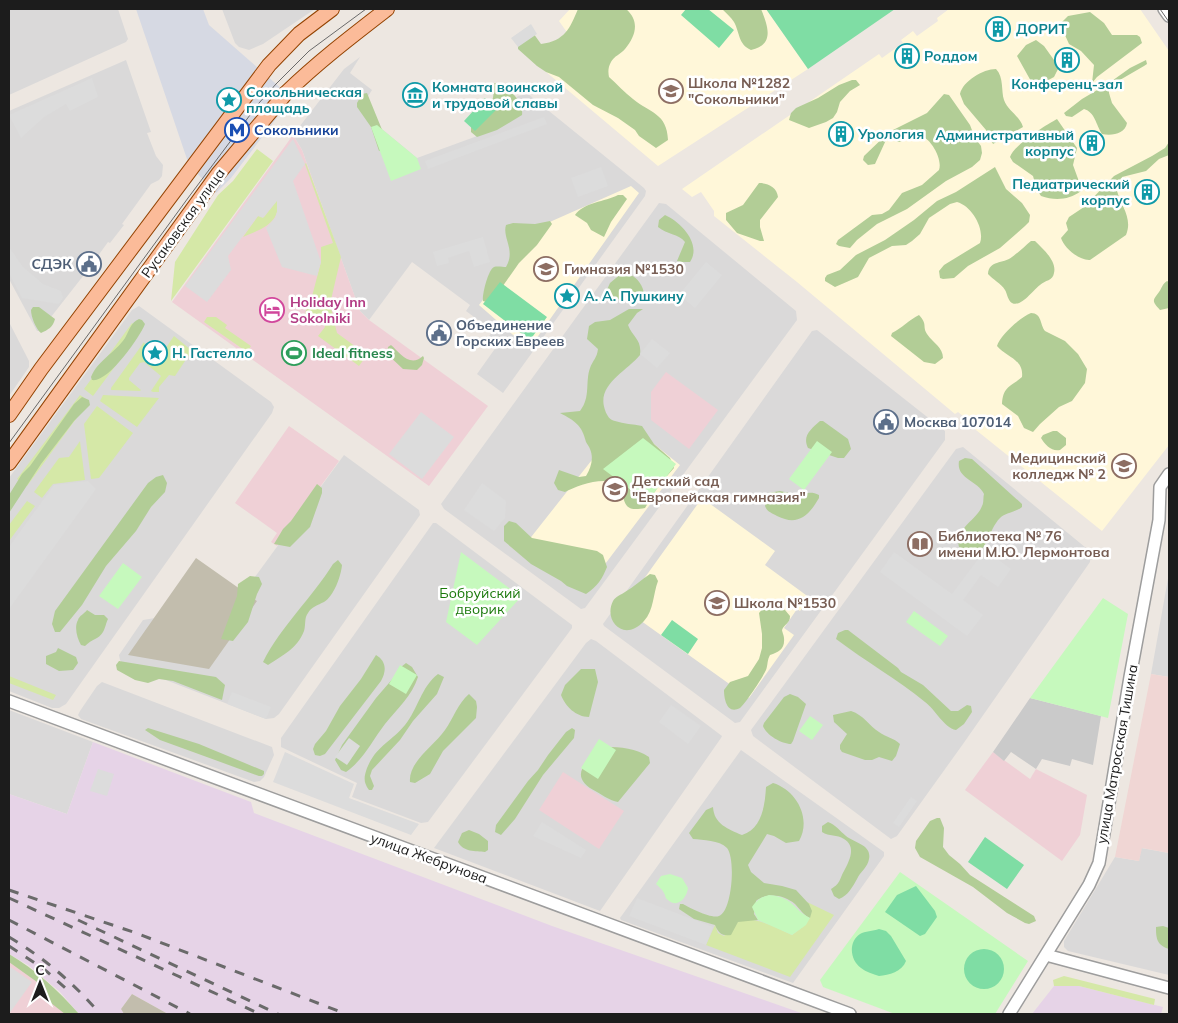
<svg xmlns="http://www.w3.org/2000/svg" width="1178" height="1023" viewBox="0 0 1178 1023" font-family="Mulish,sans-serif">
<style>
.residential{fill:#dad9d9}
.commercial{fill:#efd0d6}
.industrial{fill:#e6d3e7}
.education{fill:#fff7d9}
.religious{fill:#cacaca}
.military{fill:#f0d6d4}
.construction{fill:#c2bdad}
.grass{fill:#d5e8a7}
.forest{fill:#b2cd96}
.park{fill:#c6f9bd}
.pitch{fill:#7fdda4}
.parking{fill:#dcdcdc}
.plaza{fill:#d6d9e3}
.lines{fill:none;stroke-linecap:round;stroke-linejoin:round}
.minor-casing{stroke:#9d9d9d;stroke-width:14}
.major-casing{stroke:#934201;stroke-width:16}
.minor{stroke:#fff;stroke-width:11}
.major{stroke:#fbbb99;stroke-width:14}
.tram{stroke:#6a6a6a;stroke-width:1}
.rail{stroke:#6a6a6a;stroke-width:3;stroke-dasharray:10 10;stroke-linecap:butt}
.labels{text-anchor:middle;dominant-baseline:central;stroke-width:5;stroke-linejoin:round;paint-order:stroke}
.culture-label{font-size:14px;font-weight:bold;fill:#0d838f;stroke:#fff;text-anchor:start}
.education-label{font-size:14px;font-weight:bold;fill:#785e54;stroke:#fff;text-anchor:start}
.transit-label{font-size:14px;font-weight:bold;fill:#164399;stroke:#fff;text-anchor:start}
.street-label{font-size:14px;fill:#1c1c1c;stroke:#fff}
.service-label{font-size:14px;font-weight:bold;fill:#4e5e75;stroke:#fff;text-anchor:start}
.hotel-label{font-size:14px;font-weight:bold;fill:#b23c85;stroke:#fff;text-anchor:start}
.leisure-label{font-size:14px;font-weight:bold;fill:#27864d;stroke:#fff;text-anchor:start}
.park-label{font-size:14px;fill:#1a790b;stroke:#fff}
</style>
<rect width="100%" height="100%" fill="#ede7e1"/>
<path class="residential" d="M9 9H118L128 39 126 42 9 95Z
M222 9H315L263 44 249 50 239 47 235 43Z
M360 57 350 73 372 90 363 104 377 125 417 158 480 135 518 96 528 94 644 188 646 191 645 196 503 393 477 374 499 343 489 336 493 331 466 311 470 305 412 262 369 320 360 311 302 150 293 135 344 69Z
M126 60 151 132 147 133 156 156 163 165 162 176 159 180 151 184 122 224 124 225 110 243 108 242 95 260 99 263 91 274 87 271 40 331H37L9 279V111Z
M659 203 666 204 796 311 797 320 585 608 581 609 444 509 441 504Z
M139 306 271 402 274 407 272 413 66 704 59 708H52L9 691V478L132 310Z
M9 322 29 361V367L9 396Z
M817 330 945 431V440L740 722 735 723 604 626 603 624 812 331Z
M963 447 1091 552 1090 562 963 744 897 836 891 839 753 736 751 730 956 449Z
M344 455 419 510 420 515 279 714 274 718 266 719 122 663 120 660 119 655 143 620 257 601 244 592Z
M433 523H436L572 625V628L428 822 421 823 352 797 357 783 281 747V738Z
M1169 573V677L1151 674Z
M591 639 596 641 722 736 721 738 600 911 434 848 586 643Z
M102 682 272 747 274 755 264 777 260 781 254 782 81 719 78 715 80 711 97 686Z
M9 710 93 742 67 814 9 794Z
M741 750 884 852V856L793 983 621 920 620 918Z
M1141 848 1169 853V975L1068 951 1064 947V941L1115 857 1139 861Z"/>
<path class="commercial" d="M293 135 302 150 360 311 369 320 488 406 429 486 172 302Z
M666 372 718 410 689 449 651 420V392Z
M289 426 339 461 277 546 271 542 277 533 235 503Z
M993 752 1030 779 1036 769 1087 795 1080 835 1062 861 965 790Z
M563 772 624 811 599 849 539 810Z
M9 954 79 1014H9Z"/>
<path class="industrial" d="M93 742 251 802 254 813 275 821 552 926 804 1014H168L132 994 121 1009 124 1014H79L60 992 28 965 9 954V794L67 814Z
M1054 986H1079L1163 1007 1161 1014H1032Z"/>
<path class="education" d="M570 9H766L808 69 658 166 545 71 571 38 559 21Z
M949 9H1140L1169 51V445L1102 531 966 422 968 420 958 412 955 414 797 282 714 216V211L701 192 692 197 682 189 879 54 882 58 903 43 901 40 913 31 917 36 938 21 937 18Z
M631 186 639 193 529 349 479 305 513 260 509 240Z
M639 432 680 465 590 584 528 541 610 437Z
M702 498 775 551 765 565 810 598 800 611 797 609 784 628 794 635 749 698 623 608Z"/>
<path class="religious" d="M1030 698 1101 716 1093 765 1072 759 1070 766 1042 759 1036 769 1011 752 1004 761 993 752Z"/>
<path class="military" d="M1151 674 1169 677V853L1142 848 1139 861 1115 857Z"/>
<path class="construction" d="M196 558 257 601 209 669 128 655Z
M132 994 168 1014H124L121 1009Z"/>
<path class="grass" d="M257 149 273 161 171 301 175 262 218 195 233 181Z
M306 163 341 257 330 304 337 333 367 355 359 366 318 336 325 327 323 319 305 314 308 304H310L321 262V247L333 243 305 164Z
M277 200C282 223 260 230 243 237L258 216 264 217Z
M207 317H216L227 325 225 328 251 346 247 352 204 322Z
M132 323 142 330 93 396 84 389Z
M174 336 190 349 191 352 175 376 169 375 159 387V392H153L151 391 161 376 144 362 140 363 129 378V380L141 390 140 391 111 390V388L144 342 151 358H159Z
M80 395 89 401 27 486 17 479Z
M103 395 159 398 137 427 100 401Z
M97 406 133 433 99 478 91 479 84 424Z
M80 441 85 480 53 484 42 498 34 492 59 458 69 457Z
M27 501 35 506 9 541V525Z
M9 676 56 695 53 700 9 683Z
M807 902 834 915 790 977 706 945 715 925 718 933 724 936C728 932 733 924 738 922 754 914 778 929 792 935 804 926 817 918 807 902Z
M1064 976 1155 999 1154 1005 1079 986H1054L1053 980Z"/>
<path class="forest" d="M578 9H626C640 21 636 36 625 49 621 54 614 56 611 62 608 67 608 72 609 77 617 84 625 93 633 99 650 113 667 113 668 140L656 148 639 136 635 130 618 118 593 105 559 77 546 72 537 66 518 49V45L531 30 541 44C565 41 570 28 578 9Z
M722 9H761C768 26 775 45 751 50 738 44 740 33 734 22 731 17 726 13 722 9Z
M1090 12 1104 23 1112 35H1137L1140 37 1142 43 1097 77 1092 83 1094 65 1081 51 1069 44 1060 24 1068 16Z
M1036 40 1044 46 1059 67 1054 77 1039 85 1032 83 1017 56 1026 45Z
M1146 60 1147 64 1144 66 1113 84 1109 90V93L1112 103 1127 123C1125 134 1112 136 1102 134 1096 125 1095 112 1084 109L1072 117 1066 116 1064 113 1082 99 1109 83 1130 68Z
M996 69C1004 77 1001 91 1004 100 1008 111 1020 116 1023 127L993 144 986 130 964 104 960 94C963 81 983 69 996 69Z
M852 80H856L860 85 850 91 840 102 837 112 833 118 826 122 809 128 789 120 791 113 796 108 818 98 839 85Z
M496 83C508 87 524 101 522 115L497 130 477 137 471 132V125C484 112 498 105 492 84Z
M367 93 385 137 382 150 379 151 371 127 357 107V103L362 94Z
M944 94 949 95 970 125 975 138 981 146 982 153 980 160 972 167 946 181 907 209 877 224 857 240 850 248 839 246 836 244 838 240 872 215 882 214 889 210 902 193 922 185 939 170C943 159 930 136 918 135 910 134 906 140 899 142L889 138 886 140 875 164 868 165 863 160 864 156 889 132 927 113Z
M1057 119 1077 148 1073 165 1081 187V191C1069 200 1055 201 1041 196L1037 190 1033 176 1013 162 1010 157C1014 145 1046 125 1057 119Z
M1169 142V155L1159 159 1146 171 1122 177 1117 191C1121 206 1133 218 1126 235L1090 260C1080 261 1064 248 1061 238L1068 230 1066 223 1069 217 1084 207 1114 176 1152 156 1165 148Z
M995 167 1006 189 1022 203 1030 215 1029 222 1025 226 1000 248 968 266 954 278 943 279 940 278 939 271 944 265 980 243C985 229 972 206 957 202L950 204 929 218 920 234 912 241 906 245 892 246 869 258 858 277 835 287 825 281V278L827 275 840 270 856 255 885 240 914 220 937 201 956 192Z
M759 183C768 183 777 187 778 197L760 220V227L764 241H760L737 233 726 220V213L743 205Z
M618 195H623L627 199 611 222 604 237 591 230 587 223 575 215C584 202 605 202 618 195Z
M665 215C681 222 702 244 690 262H680L677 261 685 242C679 234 666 234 658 227L659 220Z
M550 221 552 224 537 245 519 263 498 293 486 302 483 301C482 295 488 270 494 267 497 266 503 267 506 267 516 250 502 238 506 225L513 223 535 224Z
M1031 241H1035C1043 249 1057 261 1054 273 1053 281 1045 280 1040 285 1034 289 1021 308 1012 303 1008 301 1007 293 1005 290 1001 283 993 280 988 274 989 260 1003 264 1012 257 1019 252 1025 246 1031 241Z
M622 273C633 272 644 284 644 295 635 302 613 302 606 292L610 283Z
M1167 281 1169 282V308L1160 310C1152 301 1152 301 1159 292 1162 288 1162 284 1167 281Z
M33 307H39L55 319C53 327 48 330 41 333 36 329 31 317 31 310Z
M629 309H643L637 313 628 325C633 338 642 339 640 355 626 372 596 385 605 410 607 416 610 420 615 421 624 424 633 424 642 426L654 444 670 458 674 468 659 485 645 508C617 514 629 494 615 484 604 476 576 486 565 492L558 490 554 483 559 470 579 477 586 476C591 468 594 458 590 449 589 446 587 444 586 442 582 425 575 421 560 413L580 411C591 397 585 382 590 368 593 360 597 358 598 349L587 339 589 326 595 322 610 320Z
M1031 313C1042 313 1040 325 1045 331L1065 341 1078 354 1087 369 1085 383 1072 401 1059 407 1040 424 1033 432 1024 428 1018 416 1002 404C1003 386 1011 387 1022 377 1024 359 1006 357 997 346 1000 335 1021 317 1031 313Z
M919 315C928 325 922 326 927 334 933 343 943 347 943 358L935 364 924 362 891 336 892 333C902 328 909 320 919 315Z
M139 319 142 320 145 324C140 337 108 383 92 380L91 377C98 360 115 353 125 338 129 331 131 322 139 319Z
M391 345C400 353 410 368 423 356L424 358 422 365 417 370 403 369 387 354 388 347Z
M82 397 89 400 90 405 74 421 41 464 9 513V495L22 474 30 466 74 404Z
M820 421H823L848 439 851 449 844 458H838L808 448C802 436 811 429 820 421Z
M1053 431H1057L1066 438V445L1060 450C1052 452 1045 445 1041 438L1043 435Z
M965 458 972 459 1022 504V507C1016 512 1005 513 1000 518 985 533 989 564 959 547 954 529 977 520 982 506 984 503 983 497 984 494 977 480 956 479 959 461Z
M163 475 167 483 165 492 151 507 136 531 106 566 82 605 60 632H55L52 624 55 611 148 483 156 477Z
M317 484 322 488V493L310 527 290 547 274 544 283 529 291 521Z
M780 491C785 492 789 493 793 494 803 495 810 490 819 495V498C808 517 797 526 777 516 772 513 767 512 765 506L768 493Z
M509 521 516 523 532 538 597 551 603 555 607 567C602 579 598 586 586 594L567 586 561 581 531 564 504 541V526Z
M338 560 342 565C341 576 334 596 324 602 318 605 311 607 308 613 304 618 306 625 304 631 297 649 283 655 268 665L263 662C281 626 312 598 333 564Z
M650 574 655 575 658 581C653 594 654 610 644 621 624 643 603 621 613 601 616 596 621 595 625 592 634 587 642 579 650 574Z
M250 576 259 577 262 584 257 594 248 622 233 641 221 639 237 596 238 584Z
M772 602 785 610 790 616C790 624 784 624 782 630 782 631 784 636 784 638 785 649 779 652 770 655 767 660 768 665 766 670 763 677 745 704 740 708 727 715 724 699 724 690L730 682 748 676 759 659 762 648V634L759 613 766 605Z
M87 610 95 615H104L108 619C106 623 105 629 103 632 99 639 92 639 85 646L81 645C77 638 74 627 78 620 79 616 85 613 87 610Z
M845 630H848L898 668 901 672 923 685 951 711H958L967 705 971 706 972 712 964 724 956 730C944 728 935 709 925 702 897 679 865 661 836 639L838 633Z
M58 648 76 657 78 663 73 670 59 671 46 664V656L56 652Z
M376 655C386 661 387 670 381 681L325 754 320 756 315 755 313 749 315 744 326 731 340 706 361 679Z
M119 661 216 677 225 685 222 700 173 681 159 679 148 683 135 680 117 670 116 665Z
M406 663 412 667 418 677C412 696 397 709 385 724 372 741 364 759 346 772L341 770 335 760 342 745 376 698 395 676 401 667Z
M581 669H595L598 682 590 713 589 717C576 717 565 706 561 695L565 685Z
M438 674 444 677 437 694 413 721 400 740 372 770 370 776 374 786 372 790H369C363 782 364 777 367 768 376 746 391 742 405 725 418 709 421 687 438 674Z
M469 694 476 701 477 707 476 718 443 751 430 774 415 783 410 782C408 762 434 746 445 730 453 719 458 703 469 694Z
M790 694 798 697 806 704 793 741 791 744C782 744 766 735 763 726L764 723 784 697Z
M851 711C864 715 869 726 879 732 886 737 894 738 900 744L896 756 892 761 879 757 872 760H865L842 752 840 749V745L847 734 834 722 833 715Z
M148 728 199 744 264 771V774L262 776H259L160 740 145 730Z
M572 728 575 730 574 738 543 775 515 819 501 835 495 832 496 825 528 781 538 770 548 755 566 732Z
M605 747C621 747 636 748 649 757L650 763 618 802C609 800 604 796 597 792 566 776 586 761 605 747Z
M773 783C796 790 812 818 799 841L786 843 774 836 767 834 748 865 751 872 764 883 782 886 796 890 809 904 812 911 810 918C803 915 800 909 795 904 784 895 768 892 756 901L754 914 758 920 738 922 731 935C722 936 719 934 715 925L694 919 679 909 680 904H683C690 908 711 919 719 916 732 912 736 859 727 848 719 840 703 840 693 839L689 833 706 810 713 807C714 824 728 829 742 835 762 829 765 805 766 787Z
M937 818H940L944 828 943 847 949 855 960 864 970 875 1034 916 1036 921 1029 924 1025 923 1007 913 973 887 920 857 915 848 916 841 930 821Z
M828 822C836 825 840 831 846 836 855 843 872 845 869 859 868 867 860 872 857 879 853 886 848 896 839 899L834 896 831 889C841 883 839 880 844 871 849 861 857 847 844 839 837 834 829 837 822 832V826Z
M469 830 479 834 488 841V850L485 852C476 851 463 852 458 842L462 833Z
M1163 926 1169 928V949C1157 945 1156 939 1156 927Z
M9 954C36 970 58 990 79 1014H65L42 996 37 982 9 962Z"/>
<path class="park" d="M377 125 417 158 421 169 391 181 371 127Z
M643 438 676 464 647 502 603 469Z
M817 441 832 452 804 490 789 479Z
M461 552 521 597 477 645 446 622Z
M123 563 142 577 118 609 99 596Z
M1103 598 1128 614 1108 718 1030 698Z
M914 611 948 636 940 646 906 622Z
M400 665 417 675 406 694 389 684Z
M810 716 823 725 812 740 799 731Z
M599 739 616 750 598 779 581 768Z
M900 872 1028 961 995 1014H895L823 987 820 980Z
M670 874 682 878 688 888C687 897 678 909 668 900 665 898 666 897 664 893 662 889 659 887 656 884L661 876Z
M769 895C794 897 792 909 810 918L806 925 792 935 758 920 752 907C757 900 761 897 769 895Z"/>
<path class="pitch" d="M686 9H708L734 30 719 48 681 15Z
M766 9H895L808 69Z
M485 98 497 109 475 131 464 121Z
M500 282 547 317 530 340 483 304Z
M672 620 698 639 688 654 661 635Z
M985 837 1024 865 1007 889 968 862Z
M916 886 935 911 937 917 925 934 920 936 885 912 897 895Z
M879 929 886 931 891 936 906 961C902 972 889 975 879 976 873 974 866 972 861 968 850 960 848 942 860 934 865 931 873 931 879 929Z
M964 969a20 20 0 1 1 40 0a20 20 0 1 1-40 0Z"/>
<path class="parking" d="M531 24 537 34 518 47 511 38Z
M92 78 98 97 70 111 66 104 44 117 21 138 9 115Z
M544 117 547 124 428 169 425 161Z
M293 139 305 164 293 181 321 262 317 276 282 267 266 228 275 218 277 212V201L263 218 258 216 228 256 231 270 207 302 185 286Z
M601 167 608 186 578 197 571 178Z
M483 237 490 262 474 267 469 251 448 258 449 263 437 266 433 252Z
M9 247 23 267 43 284 61 291 63 298 59 304 22 298 9 273Z
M706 262 722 275 695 308 679 295Z
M652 339 670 353 657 368 640 354Z
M421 412 454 437 422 479 389 454Z
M88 481 96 489 9 609V547L54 485Z
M482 483 506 501 505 518 494 531 464 510Z
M985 550 1011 569 998 587 981 575 963 600 983 615 967 636 880 572 894 552 952 594Z
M232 692 271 707 266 719 227 704Z
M671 705 701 726 688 744 659 722Z
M349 738 360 746 347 765 335 757Z
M285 752 354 784 349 798 419 824 411 835 273 782Z
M98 769 114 774 107 796 90 791Z
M911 797 917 801 899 827 893 823Z
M542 822 586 850 581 858 533 836Z
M637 898 713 927 706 945 629 916Z
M9 966 32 982 9 1014Z"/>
<path class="plaza" d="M136 9H203L209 25 292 98 231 178 216 193 189 165Z"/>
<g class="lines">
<defs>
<path id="minor" d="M1164 9 1169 16
M9 701 850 1014
M1046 955 1169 988
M1009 1014 1089 885 1099 863 1130 677 1159 520 1160 487 1169 474"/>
<path id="major" d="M9 415 41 369 269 65 299 34 332 9
M9 463 218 174 286 93C318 62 352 36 387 9"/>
</defs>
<use href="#minor" class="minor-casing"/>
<use href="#major" class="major-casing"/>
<use href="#minor" class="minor"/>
<use href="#major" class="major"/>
<path class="tram" d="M1160 9 1169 22
M9 443 188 198 259 103 276 84 309 51 366 9"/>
<path class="rail" d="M9 890 136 933 346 1014
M9 898 260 1014
M9 920 190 1014
M78 920 278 1014
M9 937C44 958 74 983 100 1014
M9 946 44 969 72 994"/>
</g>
<defs>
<symbol id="building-ring" viewBox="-11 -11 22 22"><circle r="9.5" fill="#fff" stroke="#0f9aa8" stroke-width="1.5"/><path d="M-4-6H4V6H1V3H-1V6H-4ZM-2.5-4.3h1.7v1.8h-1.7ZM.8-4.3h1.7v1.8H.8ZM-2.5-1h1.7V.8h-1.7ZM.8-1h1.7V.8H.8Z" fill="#0f9aa8"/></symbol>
<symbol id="school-ring" viewBox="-11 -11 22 22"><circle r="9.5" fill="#fff" stroke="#8d6e63" stroke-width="1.5"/><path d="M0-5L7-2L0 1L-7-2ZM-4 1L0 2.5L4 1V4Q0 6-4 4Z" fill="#8d6e63"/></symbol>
<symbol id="museum-ring" viewBox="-11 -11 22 22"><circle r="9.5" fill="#fff" stroke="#0f9aa8" stroke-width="1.5"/><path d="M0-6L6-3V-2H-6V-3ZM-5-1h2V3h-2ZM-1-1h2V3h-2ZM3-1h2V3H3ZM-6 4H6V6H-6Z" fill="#0f9aa8"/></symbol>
<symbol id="sight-ring" viewBox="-11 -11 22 22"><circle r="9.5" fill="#fff" stroke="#0f9aa8" stroke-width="1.5"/><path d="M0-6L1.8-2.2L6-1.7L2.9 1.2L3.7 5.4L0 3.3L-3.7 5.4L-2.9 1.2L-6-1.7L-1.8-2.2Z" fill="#0f9aa8"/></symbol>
<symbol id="metro-ring" viewBox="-11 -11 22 22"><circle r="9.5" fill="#fff" stroke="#1a4fb4" stroke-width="1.5"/><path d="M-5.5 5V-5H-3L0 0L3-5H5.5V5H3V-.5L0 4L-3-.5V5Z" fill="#1a4fb4"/></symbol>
<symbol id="civic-ring" viewBox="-11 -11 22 22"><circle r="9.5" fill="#fff" stroke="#5c6f8a" stroke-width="1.5"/><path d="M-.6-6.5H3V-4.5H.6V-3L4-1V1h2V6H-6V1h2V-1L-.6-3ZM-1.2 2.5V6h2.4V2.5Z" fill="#5c6f8a"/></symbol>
<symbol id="hotel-ring" viewBox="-11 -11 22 22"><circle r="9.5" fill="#fff" stroke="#d1479c" stroke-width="1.5"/><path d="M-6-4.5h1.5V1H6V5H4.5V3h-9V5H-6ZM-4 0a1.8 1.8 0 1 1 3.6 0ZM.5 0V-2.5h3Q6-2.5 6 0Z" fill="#d1479c"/></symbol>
<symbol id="stadium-ring" viewBox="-11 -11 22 22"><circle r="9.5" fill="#fff" stroke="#2e9e5b" stroke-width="1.5"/><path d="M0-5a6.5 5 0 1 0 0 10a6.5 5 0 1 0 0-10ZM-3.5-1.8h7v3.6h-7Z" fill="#2e9e5b"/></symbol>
<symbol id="university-ring" viewBox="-11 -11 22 22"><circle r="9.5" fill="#fff" stroke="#8d6e63" stroke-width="1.5"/><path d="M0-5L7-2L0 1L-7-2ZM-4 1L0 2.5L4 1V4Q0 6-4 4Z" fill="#8d6e63"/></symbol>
<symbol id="library-ring" viewBox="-11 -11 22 22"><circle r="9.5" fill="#fff" stroke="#8d6e63" stroke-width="1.5"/><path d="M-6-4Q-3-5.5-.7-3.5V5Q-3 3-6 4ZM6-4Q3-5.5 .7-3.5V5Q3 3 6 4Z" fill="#8d6e63"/></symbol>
</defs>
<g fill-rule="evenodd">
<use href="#building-ring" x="984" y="15" width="28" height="28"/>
<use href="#building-ring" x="893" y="42" width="28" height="28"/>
<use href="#building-ring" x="1053" y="46" width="28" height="28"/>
<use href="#school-ring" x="657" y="77" width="28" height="28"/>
<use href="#museum-ring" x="401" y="81" width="28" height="28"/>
<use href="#sight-ring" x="215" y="86" width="28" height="28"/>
<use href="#metro-ring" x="223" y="116" width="28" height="28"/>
<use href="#building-ring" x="827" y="120" width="28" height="28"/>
<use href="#building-ring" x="1078" y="129" width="28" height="28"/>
<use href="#building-ring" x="1133" y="178" width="28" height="28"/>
<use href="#civic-ring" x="75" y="250" width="28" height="28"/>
<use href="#school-ring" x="532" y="255" width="28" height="28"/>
<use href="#sight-ring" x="553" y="282" width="28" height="28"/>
<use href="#hotel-ring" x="258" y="296" width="28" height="28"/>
<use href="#civic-ring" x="425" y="319" width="28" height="28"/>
<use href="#sight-ring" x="141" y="339" width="28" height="28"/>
<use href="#stadium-ring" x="280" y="339" width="28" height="28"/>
<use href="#civic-ring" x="872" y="408" width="28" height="28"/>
<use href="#university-ring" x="1110" y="452" width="28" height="28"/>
<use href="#school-ring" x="601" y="475" width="28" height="28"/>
<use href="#library-ring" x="906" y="530" width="28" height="28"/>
<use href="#school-ring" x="703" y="589" width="28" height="28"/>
</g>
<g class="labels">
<g class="culture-label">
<text x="1016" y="29">ДОРИТ</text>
<text x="924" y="56">Роддом</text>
<text x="1067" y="84" text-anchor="middle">Конференц-зал</text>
<text x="432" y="87">Комната воинской<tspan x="432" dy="16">и трудовой славы</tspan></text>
<text x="246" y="92">Сокольническая<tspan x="246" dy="16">площадь</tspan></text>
<text x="858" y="134">Урология</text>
<text x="1074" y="135" text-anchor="end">Административный<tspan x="1074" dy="16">корпус</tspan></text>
<text x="1130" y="184" text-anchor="end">Педиатрический<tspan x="1130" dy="16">корпус</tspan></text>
<text x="584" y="296">А. А. Пушкину</text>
<text x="172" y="353">Н. Гастелло</text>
</g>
<g class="education-label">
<text x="688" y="83">Школа №1282<tspan x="688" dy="16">"Сокольники"</tspan></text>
<text x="564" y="269">Гимназия №1530</text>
<text x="1106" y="458" text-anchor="end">Медицинский<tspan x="1106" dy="16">колледж № 2</tspan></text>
<text x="632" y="481">Детский сад<tspan x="632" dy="16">"Европейская гимназия"</tspan></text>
<text x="938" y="536">Библиотека № 76<tspan x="938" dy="16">имени М.Ю. Лермонтова</tspan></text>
<text x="734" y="603">Школа №1530</text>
</g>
<g class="transit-label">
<text x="254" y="130">Сокольники</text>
</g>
<g class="street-label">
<text transform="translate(183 223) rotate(-54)">Русаковская улица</text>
<text transform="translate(1117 754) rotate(-80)">улица Матросская Тишина</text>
<text transform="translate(429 858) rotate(20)">улица Жебрунова</text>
</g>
<g class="service-label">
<text x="72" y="264" text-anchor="end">СДЭК</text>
<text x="456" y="325">Объединение<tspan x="456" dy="16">Горских Евреев</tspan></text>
<text x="904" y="422">Москва 107014</text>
</g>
<g class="hotel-label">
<text x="290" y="302">Holiday Inn<tspan x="290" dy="16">Sokolniki</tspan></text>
</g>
<g class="leisure-label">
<text x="312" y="353">Ideal fitness</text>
</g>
<g class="park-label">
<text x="480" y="593">Бобруйский<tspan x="480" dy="16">дворик</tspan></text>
</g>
</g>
<rect width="1178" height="1023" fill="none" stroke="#1c1c1c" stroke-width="20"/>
<g transform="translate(40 983)" stroke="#ffffff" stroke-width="4" paint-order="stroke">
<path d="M0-4L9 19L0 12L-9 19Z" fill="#1c1c1c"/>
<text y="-8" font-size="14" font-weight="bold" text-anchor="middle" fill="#1c1c1c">С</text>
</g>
</svg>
